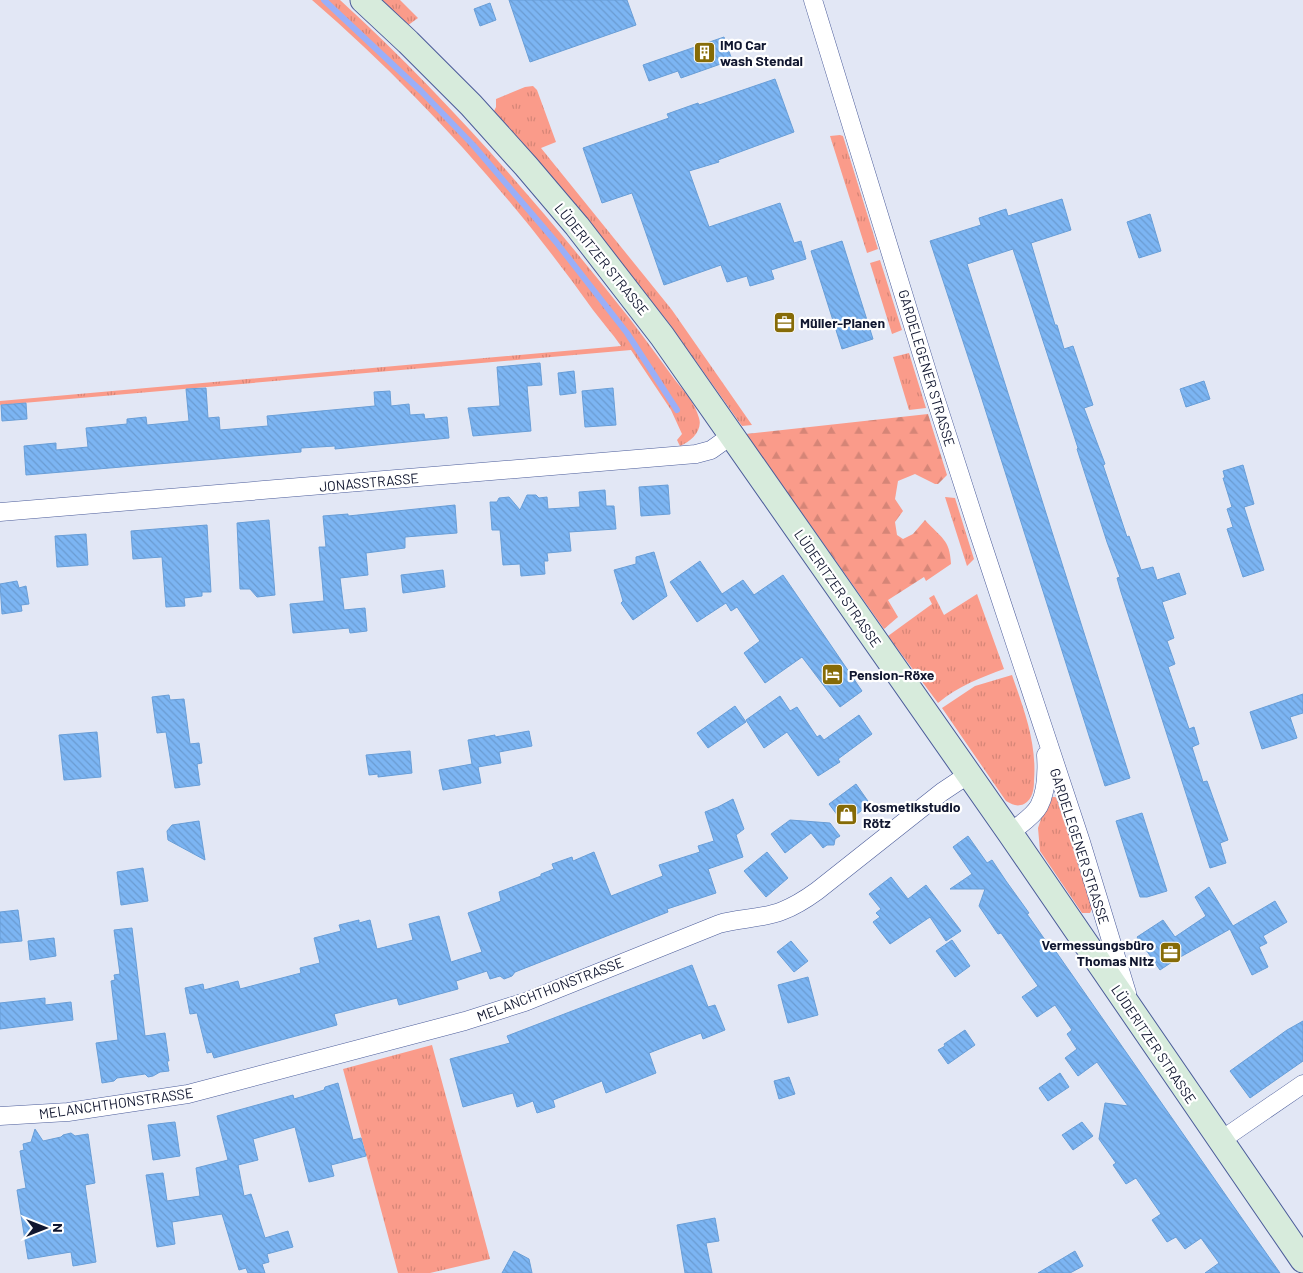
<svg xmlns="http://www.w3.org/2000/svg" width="1303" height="1273" viewBox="0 0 1303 1273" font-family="Barlow,sans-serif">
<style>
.grass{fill:url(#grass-tufts)}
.forest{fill:url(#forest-firs)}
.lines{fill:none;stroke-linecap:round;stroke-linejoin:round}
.stream{stroke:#9aaff8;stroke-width:6}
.building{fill:url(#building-back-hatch);stroke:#699ed7}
.street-casing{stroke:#4b5c9a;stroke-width:19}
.secondary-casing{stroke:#4b5c9a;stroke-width:27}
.street{stroke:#fff;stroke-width:18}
.secondary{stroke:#d7ebdc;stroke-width:25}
.labels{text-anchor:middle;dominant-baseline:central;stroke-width:4.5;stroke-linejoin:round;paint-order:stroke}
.poi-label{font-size:14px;font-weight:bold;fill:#111730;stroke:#fff;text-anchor:start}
.street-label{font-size:14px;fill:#111730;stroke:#fff}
</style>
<defs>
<pattern id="grass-tufts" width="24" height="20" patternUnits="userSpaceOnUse" patternTransform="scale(1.25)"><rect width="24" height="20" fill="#fa9b8a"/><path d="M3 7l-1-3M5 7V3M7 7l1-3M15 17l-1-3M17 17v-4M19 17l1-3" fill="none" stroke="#d58577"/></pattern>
<pattern id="forest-firs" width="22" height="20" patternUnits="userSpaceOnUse" patternTransform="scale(1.25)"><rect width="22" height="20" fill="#fa9b8a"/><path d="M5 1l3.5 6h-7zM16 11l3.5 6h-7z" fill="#d58577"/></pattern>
<pattern id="building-back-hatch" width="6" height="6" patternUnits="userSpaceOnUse" patternTransform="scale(1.25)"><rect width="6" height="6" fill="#7cb5f3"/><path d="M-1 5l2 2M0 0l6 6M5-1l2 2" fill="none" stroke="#6a9bd1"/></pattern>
</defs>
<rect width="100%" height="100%" fill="#e2e7f5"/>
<path class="grass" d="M312 0H340C448 99 539 204 630 319 645 339 660 359 675 380 684 391 695 403 699 418 703 430 691 442 680 446L677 440 682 434 671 410 631 350 0 405V401L621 346C612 333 602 322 593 310 512 196 417 91 312 0Z
M380 0H400L418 18 407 26Z
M533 86 537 90 556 142 541 148 672 310 752 425 742 426 668 322 601 238 493 113 496 107V99L525 87Z
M840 135 843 136 878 249 867 253 830 136Z
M880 260 902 330 892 334 870 263Z
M909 353 926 408 909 410 893 357Z
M945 497 955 498 974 559 967 566Z
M977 594 1004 669C980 678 958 686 938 703L888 636 932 604 929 598 934 595 944 615Z
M1012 675C1024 710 1037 743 1034 780 1034 789 1033 799 1024 804 1017 807 1013 805 1006 801L942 708 975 686Z
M1051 797H1055L1059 799 1092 909 1090 913H1082L1040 851 1038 828 1046 804Z
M432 1045 490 1259 430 1273H398L343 1069Z"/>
<path class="forest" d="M928 414 947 475 938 484H935L915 474 898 481 895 499 903 511 895 522 897 535 903 539 913 534 925 520C941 538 950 539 951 564L926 581 924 577 888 600 898 617 884 629 746 434Z"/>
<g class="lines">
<path class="stream" d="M324 0 421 91 473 145 556 242 627 333 677 410"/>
</g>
<path class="building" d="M509 0H627L636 25 530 62Z
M490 3 496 20 480 26 474 9Z
M724 37 732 60 681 78 678 71 649 81 643 65Z
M775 79 794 132 718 160 719 162 689 171 709 227 780 203 794 243 801 241 806 259 771 270 774 279 750 286 747 276 727 282 721 265 664 285 632 193 602 203 583 148 669 118 667 114 698 103 699 105Z
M1062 199 1071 230 1031 243 1055 325H1057L1064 349 1073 346 1093 405 1084 408 1105 464 1103 465 1127 537 1129 536 1141 570 1153 567 1157 580 1179 573 1186 594 1162 602 1174 638 1167 641 1175 664 1168 667 1189 729 1194 727 1199 744 1192 747 1203 782 1207 781 1228 840 1220 843 1226 863 1210 868 1121 592 1117 578 1120 577 1107 542 1077 449 1078 448 1013 249 967 264 1130 778 1105 786 980 393 930 241 981 225 979 218 1006 209 1008 216Z
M1150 214 1161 251 1139 258 1127 222Z
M842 241 873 339 842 349 811 251Z
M540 363 542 385 527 386 531 431 473 436 468 408 500 406 497 367Z
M574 371 576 393 560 395 558 373Z
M1204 381 1210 399 1186 407 1180 389Z
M206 388 208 418 219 417 220 430 268 426 267 416 375 406 374 392 390 391 391 406 409 404 410 415 424 414 425 419 447 417 449 438 335 449V446L301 448V452L26 475 24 446 56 443V450L88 447 86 428 127 424V419L146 417 147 425 189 421 186 389Z
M613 388 616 425 585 427 582 391Z
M26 403 27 419 2 421 1 405Z
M1243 465 1254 504 1244 507 1264 570 1243 577 1227 529 1233 527 1227 509 1232 507 1223 478H1225L1223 471Z
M668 485 670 514 641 516 639 487Z
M605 490 606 506H614L616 529 569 532 571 551 547 553 548 561H544L545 574 521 576 520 564 503 565 500 530H492L490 502H497L499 498 509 497 520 510 527 495H536L539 498 547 497 548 509 580 507 579 492Z
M455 505 457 533 405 537V548L366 553 368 575 340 578 344 610 365 608 367 631 350 633 349 628 293 633 290 604 324 601 319 547H326L323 516 348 514V516Z
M269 520 275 595 257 597 250 589H240L237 523Z
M207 525 211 592H202V596L184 598 185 606 166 607 162 557 133 559 131 531Z
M86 534 88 565 57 567 55 536Z
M654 552 667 596 633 620 621 603 623 601 614 570 636 564V557Z
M700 561 722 594 743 580 754 595 783 575 862 691 840 707 802 657 765 683 744 653 760 641 737 607 731 611 726 603 697 622 670 582Z
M443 570 445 587 403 593 401 575Z
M17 581 19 588 26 586 29 604 21 605 22 611 2 614 0 584Z
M1303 694V713L1290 717 1297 738 1262 749 1250 712Z
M169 695 170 700 184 699 190 744 199 743 202 763 197 764 200 785 175 788 166 732 157 733 152 697Z
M780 696 790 711 797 707 817 737 820 735 824 740 859 715 872 734 838 759 840 762 818 776 787 732 764 748 746 720Z
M735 706 746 722 708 748 697 733Z
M529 731 532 746 499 752 501 763 478 767 481 783 443 790 439 770 472 764 468 740 495 735V737Z
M97 732 101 777 64 780 59 735Z
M410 751 412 773 378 777V774L369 775 366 755Z
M856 784 870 804 844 824 829 804Z
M733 799 744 829 736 835 743 857 708 869 716 893 667 909 668 912 515 972 512 976 504 979 500 976 490 979 487 971 456 981 458 989 399 1005 397 998 334 1014 337 1025 214 1058 212 1052 207 1053 197 1013 190 1014 185 988 203 984 204 990 238 981 240 989 301 973 300 968 320 963 314 938 341 931 339 925 359 920V923L370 920 377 949 413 940 409 924 439 916 451 962 482 952 468 913 501 901 499 892 541 876V874L554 869 552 864 572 857 573 861 594 852 611 896 663 876 659 865 700 852 698 846 714 841 705 812 718 807Z
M1142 813 1167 891 1147 897H1140L1116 821Z
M790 820 830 823 840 836 835 839 834 845H827L823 848 811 833 785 853 771 834Z
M199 821 205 860 168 840 167 831 172 825Z
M968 836 987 863 992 860 1006 881 1029 913 1027 914 1050 947 1052 946 1280 1273H1205L1219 1263 1201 1238 1185 1249 1176 1237 1167 1242 1152 1220 1161 1214 1136 1178 1126 1184 1113 1165 1116 1163 1099 1139 1105 1103 1128 1106 1097 1062 1078 1076 1065 1058 1077 1049 1067 1034 1072 1030 1055 1005 1037 1017 1022 997 1038 986 1001 933 998 934 979 906 985 889H950L972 874 953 847Z
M767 852 788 878 766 897 744 871Z
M143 868 148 901 121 905 117 872Z
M891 877 908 899 926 885 961 931 946 941 930 917 890 944 873 922 880 917 876 913 881 909 869 894Z
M1209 887 1233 926 1275 901 1287 922 1263 936 1267 943 1259 947 1268 967 1252 975 1230 929 1175 960 1160 970 1137 937 1163 920 1175 937 1206 916 1195 897Z
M18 910 22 941 0 943V912Z
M132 928 145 1036 165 1033 169 1061H167L169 1071 160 1072 153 1076 148 1077 145 1074 117 1078 114 1081 102 1083 96 1043 118 1040 111 981 115 980 114 975 120 974 114 930Z
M54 938 56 956 30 960 28 941Z
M952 940 970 966 955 977 936 951Z
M791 941 808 961 794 972 777 952Z
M692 965 708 1007 715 1005 725 1030 703 1039 701 1033 649 1053 656 1073 606 1093 602 1081 553 1100 555 1107 537 1113 533 1101 517 1107 513 1093 463 1107 450 1059 510 1043 507 1036Z
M808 977 818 1015 788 1023 778 985Z
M45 998V1005L71 1002 73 1020 0 1029V1003Z
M1303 1021V1061L1250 1098 1230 1071 1287 1030Z
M965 1030 975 1045 948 1064 938 1050 945 1046 944 1044Z
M1060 1073 1069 1087 1048 1101 1039 1088Z
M789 1077 795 1094 779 1099 774 1081Z
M338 1083 353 1140 361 1138 366 1156 331 1165 334 1176 309 1182 295 1127 253 1139 258 1160 238 1165 244 1196 251 1194 265 1238 288 1231 293 1247 267 1254 269 1262 262 1264 265 1273H248L246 1268 239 1270 222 1214 172 1222 175 1244 157 1247 146 1175 163 1173 167 1201 200 1196 196 1168 228 1160 217 1116 293 1095 294 1099 324 1090 325 1087Z
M175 1122 180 1156 153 1160 148 1125Z
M1082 1122 1093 1136 1073 1150 1062 1135Z
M35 1129 43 1141 61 1137 63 1135 71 1133 75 1136 88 1134 95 1183 85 1185 96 1262 73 1266 71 1252 28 1259 17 1190 26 1188 20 1151 24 1150 23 1144 31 1142Z
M715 1218 719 1241 706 1243 712 1273H685L677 1225Z
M514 1251 529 1259 532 1273H502Z
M1075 1251 1083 1266 1070 1273H1038Z"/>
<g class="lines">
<defs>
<path id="street" d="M813 0 934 394 979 534 1081 842 1127 993
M0 512 696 454 711 450 732 435
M1010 833C1019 825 1033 817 1039 806 1047 791 1047 771 1046 755
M0 1116 68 1112 188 1094 465 1021 525 1002 719 924C739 918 762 919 782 911 795 906 806 899 817 891L942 792 969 774
M1220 1141 1303 1084"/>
<path id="secondary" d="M363 0 408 42 471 105 526 166 577 226 662 336 1010 833 1303 1260"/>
</defs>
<use href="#street" class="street-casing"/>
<use href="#secondary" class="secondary-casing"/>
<use href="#street" class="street"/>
<use href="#secondary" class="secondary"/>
</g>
<defs>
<symbol id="building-square" viewBox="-11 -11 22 22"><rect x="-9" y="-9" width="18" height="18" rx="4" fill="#866b07" stroke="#fff"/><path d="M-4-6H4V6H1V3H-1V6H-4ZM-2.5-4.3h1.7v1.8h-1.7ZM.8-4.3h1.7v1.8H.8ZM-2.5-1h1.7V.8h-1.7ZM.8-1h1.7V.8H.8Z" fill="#fff"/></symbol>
<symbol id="office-square" viewBox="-11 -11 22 22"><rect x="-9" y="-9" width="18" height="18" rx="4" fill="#866b07" stroke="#fff"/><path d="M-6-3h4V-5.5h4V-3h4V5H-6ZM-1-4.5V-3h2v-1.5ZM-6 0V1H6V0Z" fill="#fff"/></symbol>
<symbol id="hotel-square" viewBox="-11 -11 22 22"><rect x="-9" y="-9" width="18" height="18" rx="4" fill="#866b07" stroke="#fff"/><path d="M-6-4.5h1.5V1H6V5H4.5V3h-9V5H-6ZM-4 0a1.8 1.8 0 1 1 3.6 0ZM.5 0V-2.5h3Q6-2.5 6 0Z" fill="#fff"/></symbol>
<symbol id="shop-square" viewBox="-11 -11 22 22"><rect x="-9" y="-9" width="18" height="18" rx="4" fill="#866b07" stroke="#fff"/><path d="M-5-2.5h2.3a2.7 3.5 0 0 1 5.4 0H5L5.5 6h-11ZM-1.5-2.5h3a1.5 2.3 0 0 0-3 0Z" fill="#fff"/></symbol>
</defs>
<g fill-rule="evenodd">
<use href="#building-square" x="692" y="40" width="25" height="25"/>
<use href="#office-square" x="772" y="310" width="25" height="25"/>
<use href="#hotel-square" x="820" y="662" width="25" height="25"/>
<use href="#shop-square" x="834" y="802" width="25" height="25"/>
<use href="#office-square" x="1158" y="940" width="25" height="25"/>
</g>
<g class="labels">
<g class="poi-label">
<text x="720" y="44">IMO Car<tspan x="720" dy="16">wash Stendal</tspan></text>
<text x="800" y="322">Müller-Planen</text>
<text x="849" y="674">Pension-Röxe</text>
<text x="863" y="806">Kosmetikstudio<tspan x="863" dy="16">Rötz</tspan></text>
<text x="1154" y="944" text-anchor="end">Vermessungsbüro<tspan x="1154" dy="16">Thomas Nitz</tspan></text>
</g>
<g class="street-label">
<text transform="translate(602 259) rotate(51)">LÜDERITZER STRASSE</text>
<text transform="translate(927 368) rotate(73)">GARDELEGENER STRASSE</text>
<text transform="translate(369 482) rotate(-5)">JONASSTRASSE</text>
<text transform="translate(838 588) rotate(55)">LÜDERITZER STRASSE</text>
<text transform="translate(1080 846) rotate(72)">GARDELEGENER STRASSE</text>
<text transform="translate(550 989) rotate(-21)">MELANCHTHONSTRASSE</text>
<text transform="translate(1154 1044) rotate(56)">LÜDERITZER STRASSE</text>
<text transform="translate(116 1103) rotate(-8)">MELANCHTHONSTRASSE</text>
</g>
</g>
<g transform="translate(45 1228) rotate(90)" stroke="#ffffff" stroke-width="4" paint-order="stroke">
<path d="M0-4L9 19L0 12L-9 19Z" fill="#111730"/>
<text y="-8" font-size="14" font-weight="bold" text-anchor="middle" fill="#111730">N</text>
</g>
</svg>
